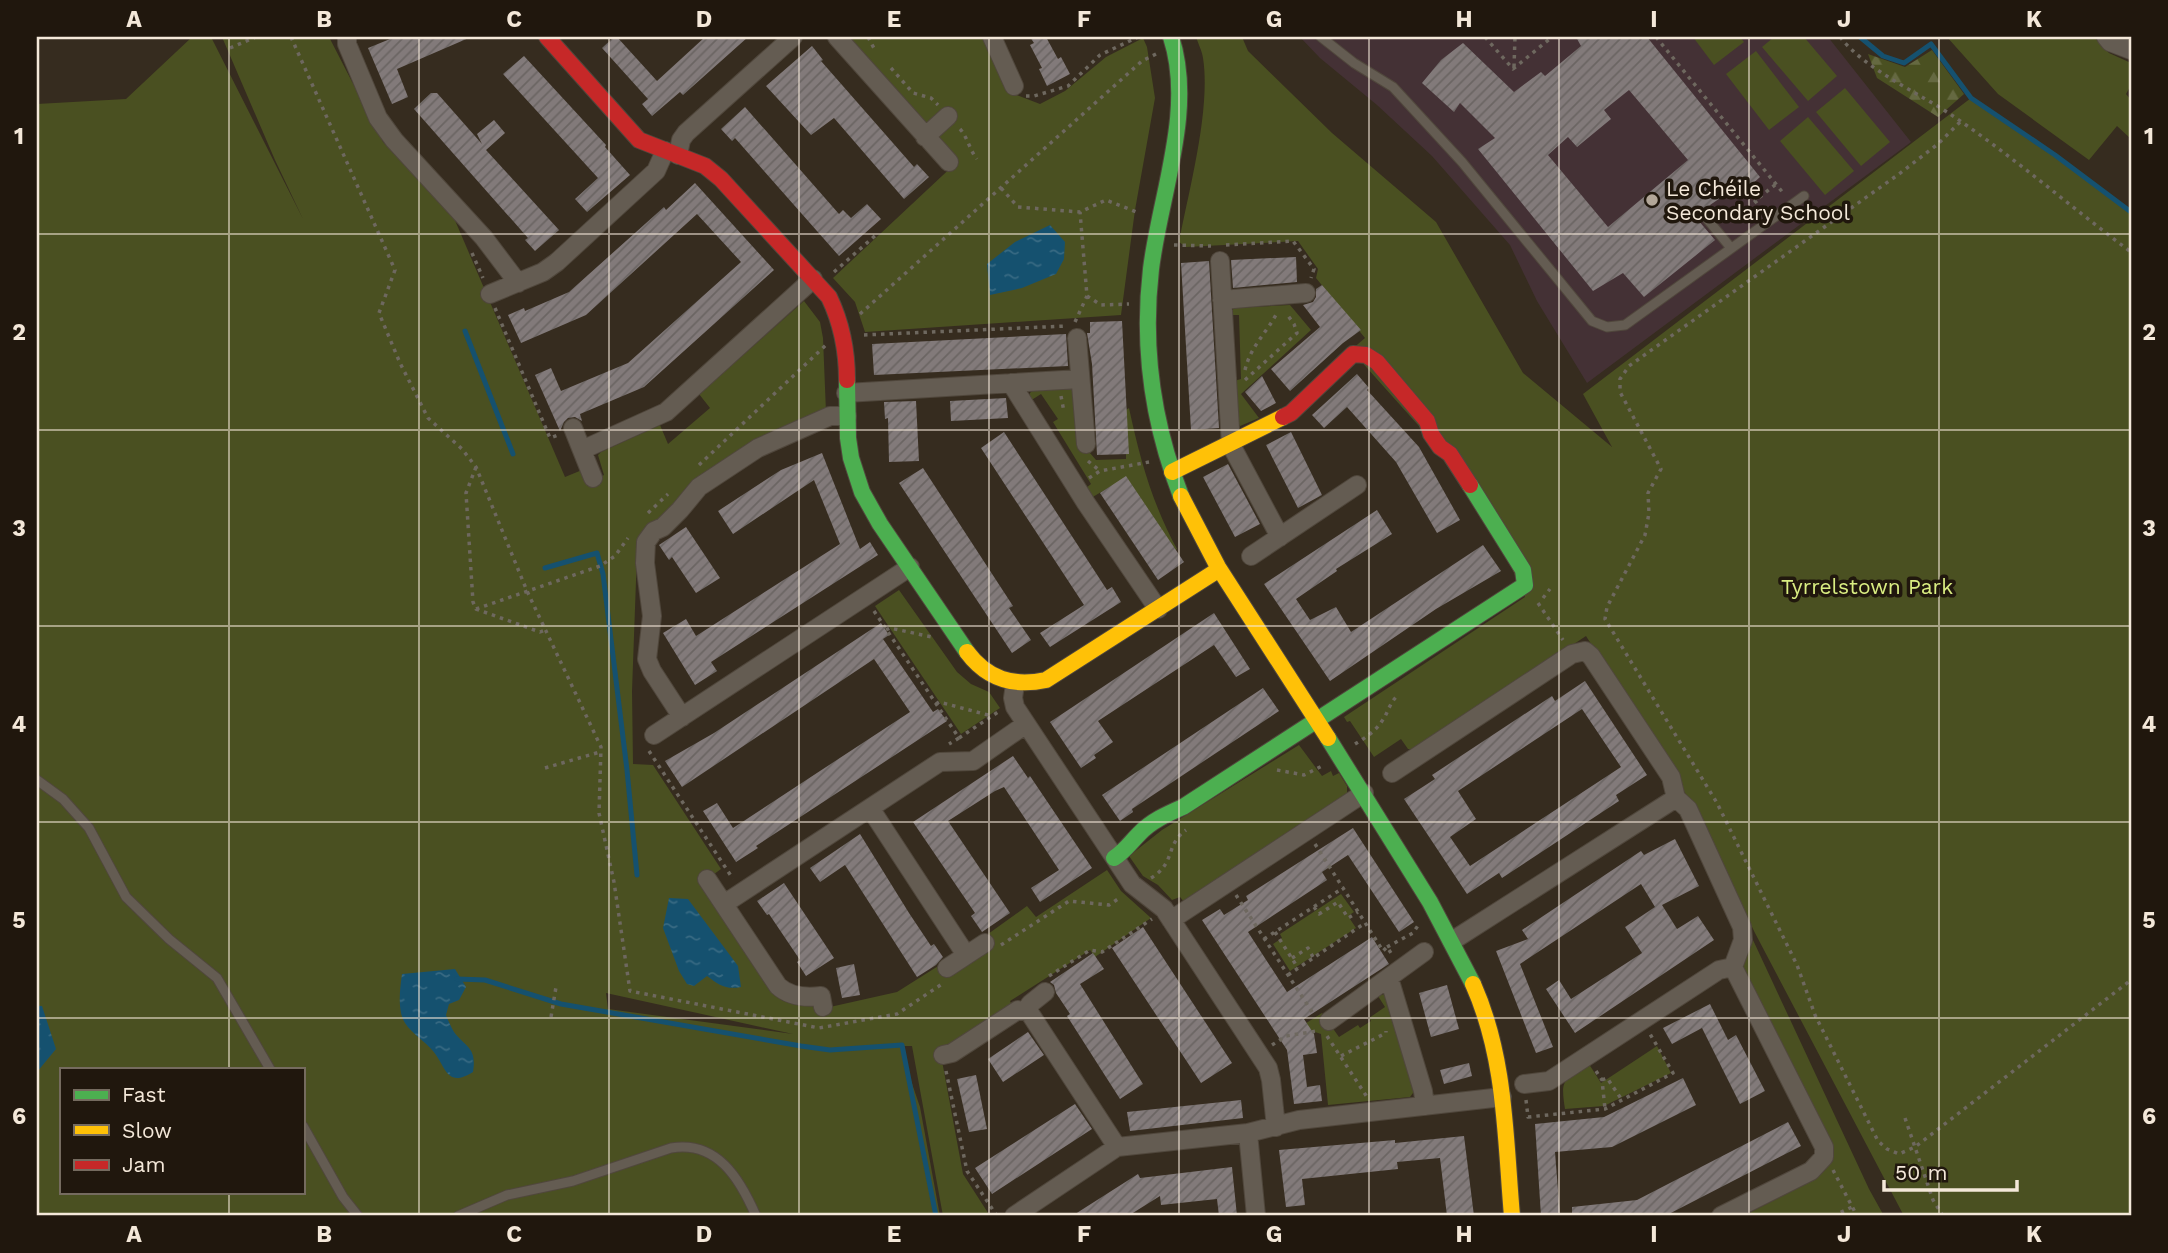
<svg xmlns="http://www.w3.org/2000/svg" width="2168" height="1253" viewBox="0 0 2168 1253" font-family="'Work Sans',sans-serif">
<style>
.education{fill:#443135}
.green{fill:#4a5021;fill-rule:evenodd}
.forest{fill:url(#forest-firs)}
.water{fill:url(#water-ripples)}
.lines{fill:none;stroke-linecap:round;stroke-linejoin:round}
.stream{stroke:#15516f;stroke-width:5}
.building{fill:url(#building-hatch);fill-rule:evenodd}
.lane-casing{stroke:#50473c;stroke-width:11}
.street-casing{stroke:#50473c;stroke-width:20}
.fast-casing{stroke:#50473c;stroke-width:18}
.slow-casing{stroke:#50473c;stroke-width:18}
.jam-casing{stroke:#50473c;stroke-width:18}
.path{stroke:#6e685f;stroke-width:3.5;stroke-dasharray:3.5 5;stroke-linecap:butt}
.lane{stroke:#645c52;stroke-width:9}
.street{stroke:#645c52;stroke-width:18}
.fast{stroke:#4caf50;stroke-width:16}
.slow{stroke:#ffc107;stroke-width:16}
.jam{stroke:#c62828;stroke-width:16}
.grid{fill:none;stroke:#f4e8d9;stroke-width:2;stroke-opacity:0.55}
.poi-dot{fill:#b2a698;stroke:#20170d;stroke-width:2.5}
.labels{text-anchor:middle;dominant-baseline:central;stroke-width:7;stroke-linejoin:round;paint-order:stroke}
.poi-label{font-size:21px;fill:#f4e8d9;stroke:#20170d;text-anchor:start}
.park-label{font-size:21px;fill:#daee82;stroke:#20170d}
.neatline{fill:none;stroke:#f4e8d9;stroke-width:2.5}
.grid-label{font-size:23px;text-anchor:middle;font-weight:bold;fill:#f4e8d9}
</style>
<defs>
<pattern id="forest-firs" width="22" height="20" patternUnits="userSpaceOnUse" patternTransform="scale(1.75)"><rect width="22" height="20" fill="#4a5021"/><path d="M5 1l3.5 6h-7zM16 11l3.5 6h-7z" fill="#656941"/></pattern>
<pattern id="water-ripples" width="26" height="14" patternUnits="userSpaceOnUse" patternTransform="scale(1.75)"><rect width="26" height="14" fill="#15516f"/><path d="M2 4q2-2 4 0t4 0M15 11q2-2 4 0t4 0" fill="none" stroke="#386a83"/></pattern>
<pattern id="building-hatch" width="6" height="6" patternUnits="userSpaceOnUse" patternTransform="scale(1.75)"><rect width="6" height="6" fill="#827a7a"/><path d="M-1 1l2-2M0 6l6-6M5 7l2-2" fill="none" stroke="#6b6563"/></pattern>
</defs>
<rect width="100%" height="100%" fill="#362c1f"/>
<path class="education" d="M1300 37H1828L1911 142 1587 383 1537 301 1510 245 1432 156 1377 105 1320 58Z"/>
<path class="green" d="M192 37H211L303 219 275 160 222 37H329L383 142 454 218 565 477 582 470 588 483 604 475 598 455 601 452 660 425 668 444 710 408 699 394 804 301 820 322 823 338 826 412 765 436 637 553 632 691 633 764 653 765 721 869 702 883 776 996 783 1001 818 1005 821 1009 897 992 981 939 1027 906 1036 917 1107 870 1121 891 1151 918 1095 957 1090 950 1010 1001 1013 1007 951 1047 940 1050 963 1174 990 1216H943L912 1046H903L905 1063 920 1107 940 1216H37V104L126 99ZM606 993 793 1034 608 1009ZM61 1069H303V1192H61Z
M846 37H983L1009 92 1040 104 1065 91 1106 57 1143 38 1147 47 1155 98 1135 210 1121 315 865 332 855 302 833 278 958 161Z
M1196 37H1242L1248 51 1332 133 1436 222 1523 373 1612 447 1583 394 1971 98 2055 155 2131 212V1216H1904L1755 933 1687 796 1586 636 1415 750 1408 749 1401 739 1374 757 1350 721 1347 722 1344 717 1525 597 1476 490 1351 350 1365 338 1316 278 1318 269 1298 241 1186 247 1179 242C1189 190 1211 109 1203 58 1202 51 1198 43 1196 37Z
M1693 37H1740L1744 42 1714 65Z
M1774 37H1804L1837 76 1808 101 1762 47Z
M1947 37H2094L2109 53 2131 63V85L2126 94 2131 100V139L2117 126 2089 160 1998 94Z
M1756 51 1799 107 1769 130 1726 74Z
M1845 88 1890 142 1861 166 1816 112Z
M1808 117 1854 171 1825 195 1780 141Z
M1290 305 1311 330 1241 394 1259 418 1240 426 1237 422 1234 381 1241 379 1239 315H1228L1234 308Z
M1034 389H1074L1084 446 1096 460 1126 459V410L1129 408C1140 459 1152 503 1177 549L1174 551 1125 478 1091 498 1086 488 1091 484 1053 422 1058 419 1041 394 1030 401V393Z
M899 590 957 672 971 684 989 692 1000 708 961 734 875 606Z
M1299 745 1322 776 1331 771 1333 776 1339 773 1347 786V794L1185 903 1180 897 1172 900 1158 885 1143 876 1129 856 1162 830Z
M1341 894 1354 912 1348 916 1356 928 1290 971 1273 944 1282 938 1280 934Z
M1753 940 1869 1189 1884 1216H1743L1814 1180 1829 1164 1740 967Z
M1385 994 1417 1091 1413 1093 1410 1097 1328 1105 1321 1034 1315 1032 1289 1034 1322 1013 1339 1037 1358 1025 1360 1028 1371 1021 1369 1018 1385 1007 1378 996Z
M1657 1046 1671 1073 1604 1106 1565 1109C1560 1078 1564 1081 1589 1064L1601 1083Z"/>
<path class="forest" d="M1932 50 1964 94 1938 117 1877 78 1868 54 1905 67Z"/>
<path class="water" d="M1050 225 1065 242 1064 259 1056 274 1022 288 990 295 987 264 1015 242Z
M669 898 688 899 738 966 741 987C726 990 719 985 707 976L694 986 687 984 679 971 663 928Z
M455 969 466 987 459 1000 449 1004 446 1015C448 1020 451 1027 454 1032 466 1048 477 1047 473 1072 446 1089 446 1066 433 1051 425 1041 412 1034 405 1023 397 1011 400 988 402 974Z
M37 1006H42L56 1049 37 1072Z"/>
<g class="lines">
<path class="stream" d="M1860 37 1883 56 1904 63 1931 44 1971 98 2055 155 2131 212
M465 331 513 454
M545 568 597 553 603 574 627 770 637 875
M457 979 485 980 561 1004 801 1046 830 1050 902 1045 936 1216"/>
</g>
<path class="building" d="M395 37H471L397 69 408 97 392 104 368 48Z
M614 37H617L657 81 705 37H748L683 95 680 92 652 116 642 104 648 99 602 48Z
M1030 37H1046L1058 59 1061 57 1070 74 1047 86 1039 69 1042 68 1030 45 1034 43Z
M1576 37H1647L1760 177 1738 197 1732 190 1710 205 1712 209 1698 220 1715 240 1644 297 1623 273 1593 291 1478 149 1495 138 1460 103 1454 112 1422 83 1441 60 1463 43 1514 92 1541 72 1545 76 1581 46ZM1629 90 1688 160 1608 227 1548 155 1568 137 1577 147 1611 119 1604 110Z
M812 46 823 60 821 61 914 167 917 164 929 177 904 199 834 118 811 135 766 86Z
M524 56 606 145 605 147 630 175 587 212 575 199 598 178 503 74Z
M431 93H437L482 144 477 134 494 120 505 133 486 150 559 230 535 251 525 240 528 238 414 109Z
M745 107 839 214 843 210 851 218 867 204 881 219 839 256 735 138 732 141 721 129Z
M695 183 774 270 644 387 580 414 582 421 575 417 568 418 564 422 560 431 535 375 551 368 561 391 628 363 741 262 697 214 586 315 521 343 508 315 524 308 525 311 569 292 664 207 666 210Z
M1296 257 1297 282 1233 288 1231 260Z
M1209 261 1219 428 1191 430 1181 263Z
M1322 285 1361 330 1343 343 1290 391 1271 369 1320 327 1303 305 1313 302 1316 297V289Z
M1122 321 1129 454 1097 455 1092 364 1087 333H1090V322Z
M1066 334 1068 366 874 375 872 344Z
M1357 374 1369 388 1367 390 1419 447 1460 520 1437 533 1396 462 1347 407 1324 428 1312 415Z
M1262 376 1276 403 1261 411 1245 392Z
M1006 398 1008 418 951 421 950 401Z
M916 401 919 461 889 462 888 418 885 419 884 402Z
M1004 432 1107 590 1112 587 1121 602 1050 647 1040 633 1084 605 981 448Z
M1291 432 1322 495 1298 508 1266 445Z
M822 453 860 549 870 542 878 555 711 662 717 671 695 685 663 633 686 619 696 636 840 544 814 480 733 534 718 511 781 470Z
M1228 464 1260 524 1235 537 1203 477Z
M923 468 1013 606 1009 608 1031 640 1012 653 899 483Z
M1126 476 1184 562 1158 580 1100 493Z
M1377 510 1392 534 1336 569 1337 571 1296 599 1310 620 1336 607 1351 632 1483 545 1501 571 1436 609 1330 681 1264 584Z
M686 527 720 578 696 593 672 557 669 560 659 545Z
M1214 613 1250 669 1236 677 1214 645 1098 721 1113 742 1094 755 1096 758 1081 768 1050 722Z
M881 623 889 635 883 639 933 712 938 709 947 721 756 846 758 848 736 862 703 811 717 803 733 828 910 712 874 659 682 787 665 761 714 733Z
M1585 681 1647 775 1616 795 1619 801 1502 878 1499 873 1467 894 1404 799 1435 779 1432 775 1552 696 1555 701ZM1582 709 1621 767 1470 866 1450 837 1476 819 1458 791Z
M1263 688 1279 711 1132 809 1133 812 1120 821 1102 795Z
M1013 756 1028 778 1030 776 1092 868 1040 902 1031 888 1059 870 1004 787 995 791 948 821 1010 913 982 932 971 916 975 913 913 822Z
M1353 828 1414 922 1399 932 1348 855 1322 872 1327 880 1248 932 1287 992 1372 937 1389 964 1304 1019 1314 1034 1317 1053 1303 1055 1307 1087 1320 1085 1322 1101 1294 1104 1287 1050 1202 920 1220 909 1224 915 1248 900 1246 896Z
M860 834 909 913 931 946 934 944 943 957 936 965 917 977 845 865 820 882 810 868Z
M1675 839 1699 886 1662 905 1677 929 1698 916 1714 940 1575 1033 1546 989 1559 980 1571 999 1642 953 1625 927 1655 907 1641 884 1520 964 1553 1047 1536 1053 1496 951 1528 939 1522 930 1641 851 1644 855Z
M784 883 834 958 806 976 797 962 800 960 769 914 767 915 757 901Z
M1143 927 1232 1063 1201 1083 1112 948Z
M1093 953 1104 969 1080 984 1143 1084 1120 1099 1067 1016 1070 1014 1056 993 1054 985 1050 982Z
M854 964 860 995 842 998 836 968Z
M1447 985 1459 1029 1431 1037 1419 993Z
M1710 1004 1728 1040 1736 1035 1765 1091 1740 1104 1702 1028 1672 1044 1663 1028Z
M1028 1032 1044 1055 1003 1082 988 1059Z
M1469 1063 1472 1076 1444 1084 1440 1070Z
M976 1075 987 1129 969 1132 957 1079Z
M1683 1078 1696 1105 1612 1147 1555 1152 1560 1216H1541L1535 1124 1604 1117Z
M1241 1100 1243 1118 1130 1131 1127 1112Z
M1075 1104 1092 1129 992 1194 975 1168Z
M1788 1122 1801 1146 1665 1216H1572V1207L1637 1200Z
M1464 1136 1474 1216H1447L1440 1158 1397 1162 1398 1169 1302 1179 1305 1205 1286 1207 1279 1150 1395 1140V1143Z
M1232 1167 1237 1216H1219L1217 1199 1161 1205 1160 1196 1128 1216H1072L1138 1174 1140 1178Z"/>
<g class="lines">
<defs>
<path id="lane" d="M1321 37 1354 63 1393 87 1462 162 1592 321 1607 327 1625 325 1804 196
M1708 220 1731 248
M37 780 63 799 89 828 126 897 169 939 217 978 270 1069
M303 1126 343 1197 358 1216
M458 1216 507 1195 573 1181 671 1148C717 1140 740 1179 756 1216"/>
<path id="street" d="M347 37V44L378 118 394 140 484 238 518 283
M837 37 949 162
M992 37 1014 86
M2106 37 2110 42 2131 50
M925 137 948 116
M678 155 681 140 686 133 793 37
M1220 261 1231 445 1280 537
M490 294 543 272 557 262 656 171 665 151
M1222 300 1306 293
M1077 338 1086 444
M1011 383 1086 503 1158 609
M846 393 1080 379
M573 428 593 478
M582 450 666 412 813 279
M1251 556 1357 485
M1015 684 1013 698 1015 707 1132 884 1164 909 1268 1068 1271 1080 1276 1127
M682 717 652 671 647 659 652 616 645 563 646 542 654 531 663 527 680 510 699 487 758 448 830 416H847
M654 735 910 567
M1392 773 1572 654 1585 651 1591 656 1671 777 1676 798 1688 809 1742 927 1743 940 1733 967 1824 1147V1157L1811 1171 1721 1216
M870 808 966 955
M707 879 778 986C790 997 805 998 821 996L823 1007
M724 904 940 762 973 761 1026 724
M1171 920 1364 793
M1452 941 1676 798
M947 968 985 943
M1389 978 1423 1091 1425 1106
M1029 1012 1030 1004 1045 992
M1329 1021 1424 952
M943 1055 952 1053 1018 1010 1029 1012 1117 1147
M1524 1084 1549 1081 1719 970 1733 967
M1248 1133 1256 1216
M1014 1216 1117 1147 1248 1133 1299 1120 1502 1097"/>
<path id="fast" d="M1171 37C1195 110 1160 195 1151 269 1142 346 1153 424 1181 496
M847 380 848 438 851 458 862 492 880 524 967 652
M1328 738 1430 902 1473 984
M1114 858C1125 851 1130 843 1139 834 1151 821 1167 814 1183 807L1525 585 1523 570 1470 485"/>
<path id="slow" d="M1172 472 1283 417
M1181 496 1218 567 1328 738
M967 652C987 679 1013 687 1046 680L1218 570
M1473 984C1506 1058 1505 1136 1512 1216"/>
<path id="jam" d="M547 37 639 140 705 166 721 179 829 297C842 324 847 350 847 380
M1283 417 1291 413 1353 354 1366 355 1377 362 1427 421 1431 434 1440 447 1450 454 1470 485"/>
</defs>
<use href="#lane" class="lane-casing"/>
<use href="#street" class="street-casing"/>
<use href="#fast" class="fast-casing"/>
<use href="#slow" class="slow-casing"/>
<use href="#jam" class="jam-casing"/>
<path class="path" d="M291 37 395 270 379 313 400 363 428 418 462 449 476 467 527 591 601 747 599 813 614 882 630 991 819 1028 897 1014 942 984
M868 37 876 52
M1485 37 1513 69 1552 37
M1656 37 1784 194
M1840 37C1866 70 1919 93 1953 116 2015 158 2072 208 2131 252
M230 48 256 37
M1514 67 1515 37
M891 68 913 93 931 98 938 105
M1026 96H1034L1068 86 1100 55 1138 37
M1960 122 1938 144 1899 174 1629 366 1620 379V392L1661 469 1648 493 1649 513 1645 535 1607 607 1605 619 1717 803 1797 965 1815 1015 1878 1141 1887 1149 1899 1154 1915 1147 2131 980
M960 129C968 138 969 149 977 159
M1001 188 1018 207 1080 212 1106 200 1139 213
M1762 210 1755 201 1776 184
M1174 245 1211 246
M1226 245 1293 241 1314 269 1311 278
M472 253 483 278
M834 272 877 234
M1087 296 1101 305 1129 304
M495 308 550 438 558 435
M860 314 1142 61 1156 54
M1075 322 1087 296 1080 212
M864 335 1066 326
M1245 370C1251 345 1267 333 1278 311
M1245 380 1297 333 1294 324 1286 313
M1061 396 1064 412
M1088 461 1100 471
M699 465 826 345
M476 467 466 493 473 602 476 609 540 632 545 630
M1089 478 1100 471 1149 462
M648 513 668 494
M1543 598 1550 589
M1538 603 1563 640
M476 609 600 566 615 556 628 538
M874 611 959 738 949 744
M886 630 890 628 932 637
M936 704 939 702 992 716
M959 738 998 712
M1355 744C1365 738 1376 731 1382 721 1388 713 1389 704 1397 696
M649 751 733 879
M545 768 600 752
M1277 770 1304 775 1322 766
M1315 844 1383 951 1387 947 1393 956
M1151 878C1176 863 1165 845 1186 830
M1236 895 1314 1015
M1314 907 1319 914 1338 902 1348 918 1358 912
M1275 932 1298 968
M1264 939 1343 888
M1001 945 1069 901 1109 905 1121 897
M1387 947 1413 933 1419 924
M1292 958 1308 948 1313 957
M1288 975 1365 923
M1049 976 1090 950 1102 952 1152 919
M551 1017 556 987
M1327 1036 1367 1097
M1272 1045 1286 1036 1317 1031
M1341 1056 1386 1033V1031
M946 1071 967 1171 997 1216
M1596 1071 1602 1080 1605 1109
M1602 1080 1607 1078 1622 1100
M1526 1100 1528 1117 1605 1109 1673 1073 1650 1034
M1905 1118 1933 1200 1943 1216
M1833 1170 1857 1216
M1833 1216 1852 1207"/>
<use href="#lane" class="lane"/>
<use href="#street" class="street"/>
<use href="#fast" class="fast"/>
<use href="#slow" class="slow"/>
<use href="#jam" class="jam"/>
</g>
<path class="grid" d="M229 37V1069M419 37V1216M609 37V1216M799 37V1216M989 37V1216M1179 37V1216M1369 37V1216M1559 37V1216M1749 37V1216M1939 37V1216M37 234H2131M37 430H2131M37 626H2131M37 822H2131M37 1018H2131M229 1192V1216"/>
<circle class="poi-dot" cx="1652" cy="200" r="7"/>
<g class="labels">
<g class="poi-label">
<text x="1666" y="188">Le Chéile<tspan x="1666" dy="24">Secondary School</tspan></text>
</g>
<g class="park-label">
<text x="1867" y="586">Tyrrelstown Park</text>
</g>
</g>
<rect width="2168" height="1253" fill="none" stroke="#20170d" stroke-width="77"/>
<rect x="60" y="1068" width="245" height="126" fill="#20170d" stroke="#756b5f" stroke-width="2"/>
<rect x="74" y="1090" width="35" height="10" fill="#4caf50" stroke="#756b5f" stroke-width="2"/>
<text x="122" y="1102" font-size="21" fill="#f4e8d9">Fast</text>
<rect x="74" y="1125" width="35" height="10" fill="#ffc107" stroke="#756b5f" stroke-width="2"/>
<text x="122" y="1138" font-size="21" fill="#f4e8d9">Slow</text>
<rect x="74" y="1160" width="35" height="10" fill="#c62828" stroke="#756b5f" stroke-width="2"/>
<text x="122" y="1172" font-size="21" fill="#f4e8d9">Jam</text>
<path d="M1884 1180v10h133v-10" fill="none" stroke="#f4e8d9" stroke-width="3.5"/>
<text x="1895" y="1180" font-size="21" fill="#f4e8d9" stroke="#20170d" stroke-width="5" paint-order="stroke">50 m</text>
<rect x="38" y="38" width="2092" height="1176" class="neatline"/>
<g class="grid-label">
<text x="134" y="27">A</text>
<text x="324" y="27">B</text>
<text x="514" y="27">C</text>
<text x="704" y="27">D</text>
<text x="894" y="27">E</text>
<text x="1084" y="27">F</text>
<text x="1274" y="27">G</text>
<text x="1464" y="27">H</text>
<text x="1654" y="27">I</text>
<text x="1844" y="27">J</text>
<text x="2034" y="27">K</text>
<text x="19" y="144">1</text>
<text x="2149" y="144">1</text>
<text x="19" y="340">2</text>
<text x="2149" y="340">2</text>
<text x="19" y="536">3</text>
<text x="2149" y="536">3</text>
<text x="19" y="732">4</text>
<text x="2149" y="732">4</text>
<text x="19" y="928">5</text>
<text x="2149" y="928">5</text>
<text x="19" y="1124">6</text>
<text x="2149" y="1124">6</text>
<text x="134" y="1242">A</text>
<text x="324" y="1242">B</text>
<text x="514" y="1242">C</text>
<text x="704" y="1242">D</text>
<text x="894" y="1242">E</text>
<text x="1084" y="1242">F</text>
<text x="1274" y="1242">G</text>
<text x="1464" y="1242">H</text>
<text x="1654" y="1242">I</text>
<text x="1844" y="1242">J</text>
<text x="2034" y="1242">K</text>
</g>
</svg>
